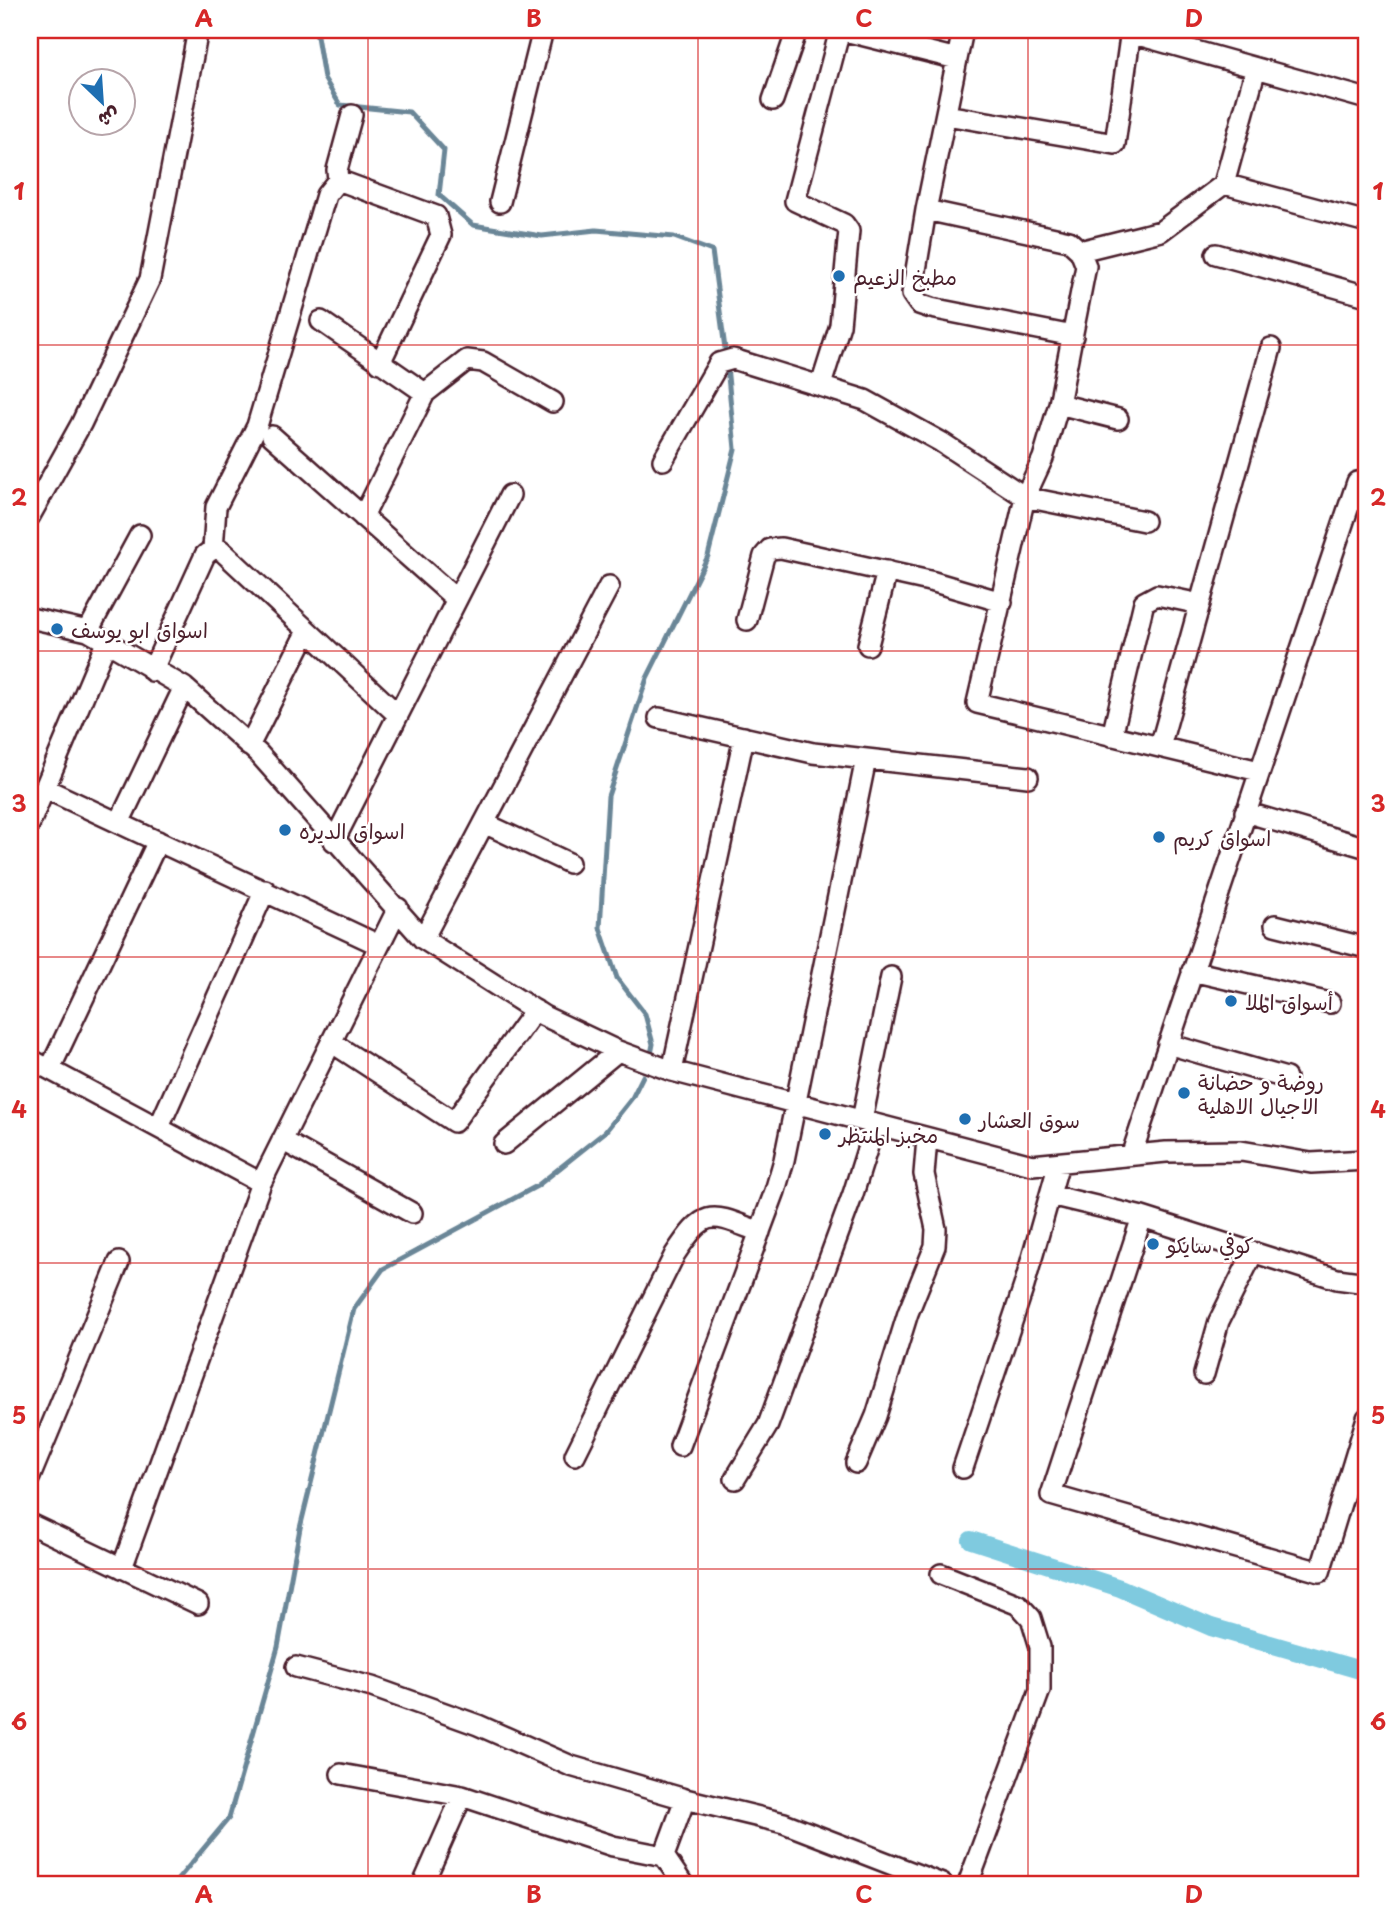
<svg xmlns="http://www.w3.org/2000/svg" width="1397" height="1914" viewBox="0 0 1397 1914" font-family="'Playpen Sans','Playpen Sans Arabic',sans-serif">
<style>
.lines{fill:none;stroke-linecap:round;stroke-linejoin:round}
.stream{stroke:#6a8697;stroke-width:5}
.canal{stroke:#7fcadf;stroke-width:18}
.minor-casing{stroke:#4a1f2b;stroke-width:24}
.minor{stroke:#fff;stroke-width:19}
.grid{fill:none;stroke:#d62828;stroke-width:2;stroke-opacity:0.55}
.poi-dot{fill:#1f6fb2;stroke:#fff;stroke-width:2.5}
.labels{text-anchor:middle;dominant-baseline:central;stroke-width:5;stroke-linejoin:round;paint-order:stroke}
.poi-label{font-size:21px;fill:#4a1f2b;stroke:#fff;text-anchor:start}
.neatline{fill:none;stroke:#d62828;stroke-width:2.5}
.grid-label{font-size:23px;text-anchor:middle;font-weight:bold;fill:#d62828}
</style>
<rect width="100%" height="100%" fill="#fff"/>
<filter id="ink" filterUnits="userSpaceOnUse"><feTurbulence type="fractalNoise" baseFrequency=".0143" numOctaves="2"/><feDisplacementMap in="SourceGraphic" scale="14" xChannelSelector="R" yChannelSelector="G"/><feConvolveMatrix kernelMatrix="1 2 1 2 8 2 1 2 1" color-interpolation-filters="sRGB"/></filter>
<g filter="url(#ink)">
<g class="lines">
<path class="stream" d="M316 30 324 78 340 105 409 112 444 150 439 195 473 225 542 236 596 230 674 237 712 251 726 356
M651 1054 653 1044 645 1014 617 978 600 928 608 796 647 678 708 556 735 449 727 366
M174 1884 229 1818 278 1647 300 1528 354 1309 383 1269 537 1186 605 1132 632 1098 643 1076"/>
<path class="canal" d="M971 1540 1120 1588 1211 1627 1367 1672"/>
<defs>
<path id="minor" d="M841 30 957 59
M963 30 926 210 912 294 919 304 931 308 1073 336
M1131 33 1367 99
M773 100 797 30
M352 115 337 170 338 180 436 216 441 235 380 363
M946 115 1115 144 1131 30
M1224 184 1256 68
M500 202 543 30
M926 210 1069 241 1080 251 1086 266 1059 404 1043 458 1025 497 977 703 1259 771
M1080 251 1161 231 1224 184 1367 222
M1216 254 1367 296
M321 321 425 393
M821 385 840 325 849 231 844 224 795 201 840 30
M1059 404 1118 419
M272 436 456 599
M663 460 719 363 733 359 865 400 941 442 1025 497 1144 521
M30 516 81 424 150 279 198 30
M363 517 425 393 467 360 483 362 553 402
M213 549 216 507 257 426 326 195 338 180
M30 618 88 631 184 687 259 754 423 939 544 1016 618 1051 672 1071 1032 1165 1166 1152 1241 1151 1311 1163 1367 1160
M747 620 764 556 770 549 781 548 934 582 1002 602
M88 631 140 535
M868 645 887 571
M152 671 205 555 213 549 221 550 398 715
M659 718 813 753 1028 777
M1112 736 1144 602 1157 595 1200 604
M249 746 307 631
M1160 747 1271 348
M44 788 379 945
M1245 812 1367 848
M30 823 106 643
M119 823 184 687
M484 823 569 863
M334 841 510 495
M1275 925 1367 948
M423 939 609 586
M1192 971 1330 1003
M331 1042 454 1122 535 1010
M1168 1044 1286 1078
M30 1059 261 1183
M50 1069 158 841
M672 1071 744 737
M862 1120 891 977
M159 1127 265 890
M282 1140 412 1213
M504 1144 618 1051
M1132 1153 1357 482 1367 480
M1050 1195 1142 1217 1337 1279 1367 1283
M1142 1217 1051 1495 1320 1572 1367 1418
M1204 1374 1219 1321 1253 1253
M680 1446 775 1191 784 1160 866 759
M575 1455 675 1254C706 1207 710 1213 760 1232
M856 1463 876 1416 908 1313 935 1246 936 1229 924 1174 927 1139
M963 1468 1024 1286 1059 1163
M30 1477 119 1262
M735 1479 768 1425 853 1194 875 1124
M30 1524 198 1604
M122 1568 261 1183 398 908
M941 1574 1019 1605 1031 1618 1040 1647V1690L968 1884
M296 1667 372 1687 478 1725 571 1766 685 1799 784 1823 942 1884
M341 1774 462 1796 613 1846 664 1856 685 1799
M664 1856 683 1884
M423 1884 462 1796"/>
</defs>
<use href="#minor" class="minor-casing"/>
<use href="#minor" class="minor"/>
</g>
</g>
<path class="grid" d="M368 30V1884M698 30V1884M1028 30V1884M30 345H1367M30 651H1367M30 957H1367M30 1263H1367M30 1569H1367"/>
<g class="poi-dot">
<circle cx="839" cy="276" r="7"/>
<circle cx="57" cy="629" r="7"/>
<circle cx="285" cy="830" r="7"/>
<circle cx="1159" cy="837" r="7"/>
<circle cx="1231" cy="1001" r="7"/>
<circle cx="1184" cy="1093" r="7"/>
<circle cx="965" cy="1119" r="7"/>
<circle cx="825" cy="1134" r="7"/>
<circle cx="1153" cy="1244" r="7"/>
</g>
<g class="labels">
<g class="poi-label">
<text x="853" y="276">مطبخ الزعيم</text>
<text x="71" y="629">اسواق ابو يوسف</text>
<text x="299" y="830">اسواق الديره</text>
<text x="1173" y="837">اسواق كريم</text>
<text x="1245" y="1001">أسواق الملا</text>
<text x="1198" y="1081">روضة و حضانة<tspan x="1198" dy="24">الاجيال الاهلية</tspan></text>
<text x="979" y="1119">سوق العشار</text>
<text x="839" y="1134">مخبز المنتظر</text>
<text x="1167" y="1244">كوفي سايكو</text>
</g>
</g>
<rect width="1397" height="1914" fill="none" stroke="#fff" stroke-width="77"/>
<g transform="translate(102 102) rotate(155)"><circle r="33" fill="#ffffff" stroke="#b7a5aa" stroke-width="2"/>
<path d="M0-5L12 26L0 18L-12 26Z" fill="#1f6fb2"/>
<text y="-10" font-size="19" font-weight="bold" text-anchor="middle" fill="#4a1f2b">ش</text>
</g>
<rect x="38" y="38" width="1320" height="1838" class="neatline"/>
<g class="grid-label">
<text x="204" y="27">A</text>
<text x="534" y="27">B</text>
<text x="864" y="27">C</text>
<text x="1194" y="27">D</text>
<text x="19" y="200">1</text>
<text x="1378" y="200">1</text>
<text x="19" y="506">2</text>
<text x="1378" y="506">2</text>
<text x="19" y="812">3</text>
<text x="1378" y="812">3</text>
<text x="19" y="1118">4</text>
<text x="1378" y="1118">4</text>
<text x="19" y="1424">5</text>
<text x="1378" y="1424">5</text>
<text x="19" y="1730">6</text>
<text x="1378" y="1730">6</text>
<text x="204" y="1903">A</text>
<text x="534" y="1903">B</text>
<text x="864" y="1903">C</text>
<text x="1194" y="1903">D</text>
</g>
</svg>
